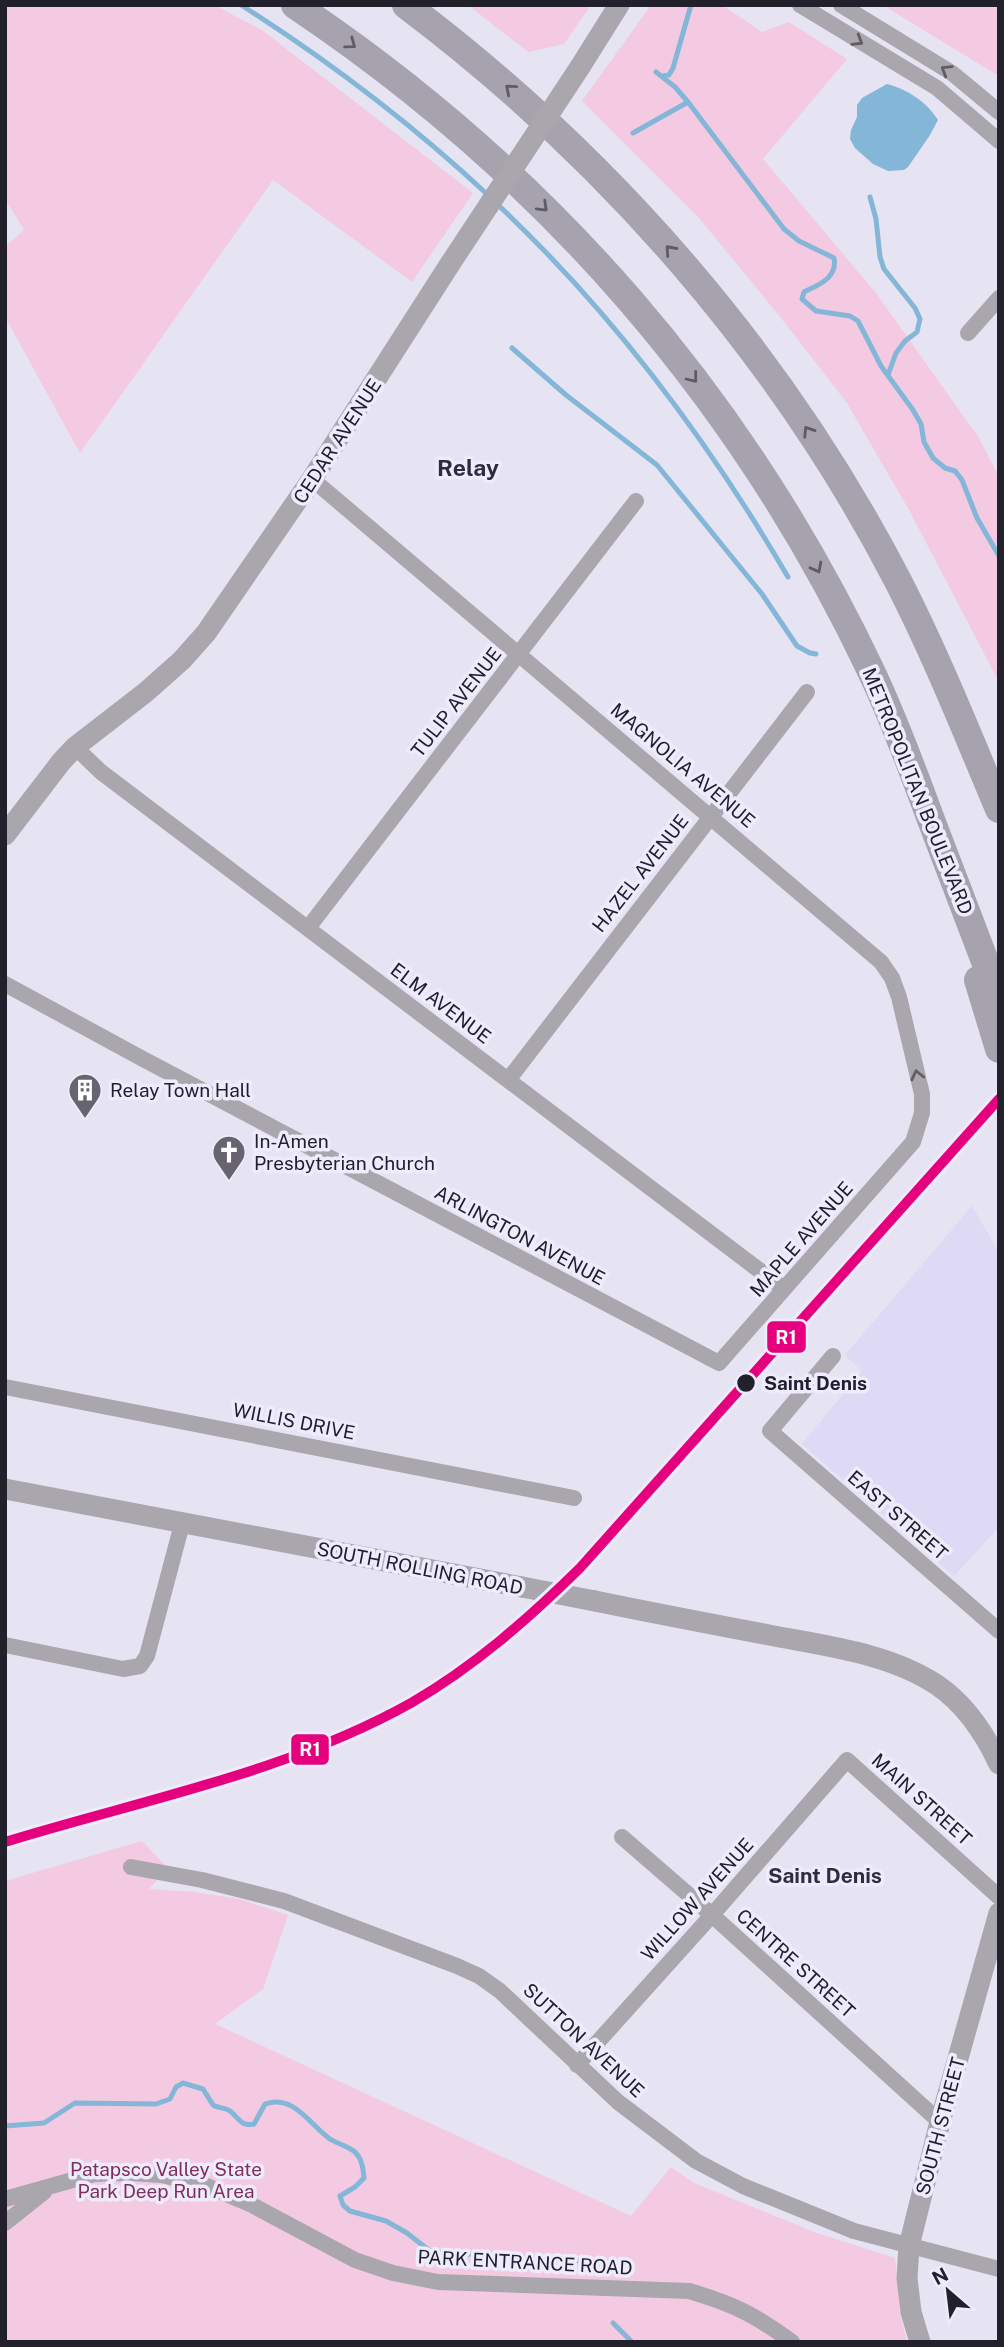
<svg xmlns="http://www.w3.org/2000/svg" width="1004" height="2347" viewBox="0 0 1004 2347" font-family="'Public Sans',sans-serif">
<style>
.built{fill:#ded9f4}
.green{fill:#f3cae1}
.water{fill:#83b6d7}
.lines{fill:none;stroke-linecap:round;stroke-linejoin:round}
.stream{stroke:#83b6d7;stroke-width:5}
.street{stroke:#a9a6ad;stroke-width:16}
.secondary{stroke:#a9a6ae;stroke-width:21}
.highway{stroke:#a7a3ae;stroke-width:28}
.rail{stroke:#aaa8b2;stroke-width:5}
.secondary-bridge{stroke:#a9a6ae;stroke-width:21}
.rail-1-casing{stroke:#eeebfd;stroke-width:16}
.rail-1{stroke:#e5007d;stroke-width:10}
.oneway{stroke:#5f5c65}
.oneway2{stroke:#5e5b65}
.stop-dot{fill:#22202a;stroke:#eeebfd;stroke-width:2.5}
.labels{text-anchor:middle;dominant-baseline:central;stroke-width:7;stroke-linejoin:round;paint-order:stroke}
.street-label{font-size:19px;fill:#22202a;stroke:#eeebfd}
.poi-label{font-size:19px;fill:#22202a;stroke:#eeebfd;text-anchor:start}
.stop-label{font-size:19px;font-weight:bold;fill:#22202a;stroke:#eeebfd;text-anchor:start}
.park-label{font-size:19px;fill:#812e58;stroke:#eeebfd}
.neighbourhood-label{font-size:21px;font-weight:bold;fill:#302b41;stroke:#eeebfd}
.quarter-label{font-size:23px;font-weight:bold;fill:#302b41;stroke:#eeebfd}
.line-badge{stroke:#eeebfd;stroke-width:2.5}
.badge-label{font-size:19px;text-anchor:middle;font-weight:bold;fill:#fff}
</style>
<rect width="100%" height="100%" fill="#e6e3f3"/>
<path class="built" d="M972 1206 999 1253V1527L954 1576 802 1444 862 1371 845 1355Z"/>
<path class="green" d="M5 5H214L262 30 473 193 412 282 273 180 80 453 5 317V247L24 230 5 199Z
M468 5H591L564 44 528 52Z
M651 5H722L762 32 789 22 847 59 763 159 876 293 979 438 999 477V682L909 510 847 403 781 318 699 218 582 101Z
M884 5H999V76L889 9Z
M142 1841 168 1868 149 1889 195 1892 239 1899 288 1915 263 1989 215 2024 631 2216 671 2167 694 2183 817 2233 895 2258 900 2313 907 2342H5V1881Z"/>
<path class="water" d="M887 84C907 89 927 102 938 120L930 135 908 167 904 170 888 171 873 164 855 148 850 139 851 130 857 117V105L862 98Z"/>
<g class="lines">
<path class="stream" d="M241 5C329 61 413 125 489 196
M656 72 675 87 688 102 784 229 799 241 834 258C838 278 818 285 804 292L802 299 816 311 850 316 858 321 881 366 913 410 921 424 924 442 933 458 945 468 955 471 962 480 977 518 999 556
M662 76 669 75 673 68 691 5
M633 133 688 102
M870 197 876 219 880 257 884 269 915 308 920 319 917 332 905 341 896 353 888 375
M496 203C612 312 708 440 788 577
M512 348 566 395 657 465 762 594 797 646 810 653 816 654
M5 2126 44 2123 75 2103 156 2104 170 2099 176 2087 183 2083 203 2089 213 2105C218 2108 226 2108 230 2111 239 2118 241 2127 254 2124L265 2104C294 2094 310 2125 330 2139 338 2144 348 2146 355 2152 362 2159 363 2168 364 2178L355 2187 340 2196 343 2205 350 2211 386 2221 407 2233 430 2251 458 2255 483 2253 554 2260 614 2262
M613 2323 632 2342"/>
<path class="street" d="M800 5 937 88 999 141
M841 5 952 73 999 112
M968 333 999 298
M75 747 101 772 784 1289
M308 928 636 501
M5 984 143 1059 719 1363 913 1142 922 1113V1094L899 997 892 978 881 962 312 479
M508 1080 807 692
M833 1356 770 1431 999 1631
M5 1387 574 1498
M5 1645 123 1669 140 1666 147 1656 182 1524
M622 1837 712 1915 940 2122
M131 1867 202 1880 284 1901 457 1966 479 1976 500 1991 618 2102 696 2161 743 2186 854 2231 999 2269
M577 2065 712 1915 847 1760 999 1897
M5 2199 94 2174 129 2173 162 2175 207 2186 252 2205 355 2260 393 2273 438 2282 689 2291C734 2304 755 2315 792 2342
M5 2223 44 2192"/>
<path class="secondary" d="M580 67 619 5
M5 835 61 762 75 747 146 692 182 660 206 633 312 479 450 264
M5 1489 522 1587
M595 1601C653 1613 711 1624 769 1635 825 1646 889 1653 937 1685 965 1704 985 1734 999 1764
M920 2342 911 2312 907 2278 909 2246 940 2122 999 1913"/>
<path class="highway" d="M295 5C547 174 742 398 872 673 894 720 912 768 930 817 953 878 976 938 999 998
M406 5C609 158 781 355 898 581 936 655 967 733 999 809
M978 980 999 1049"/>
<path class="rail" d="M5 1842C141 1800 286 1773 411 1703 475 1666 528 1619 580 1568L999 1099"/>
<path class="secondary-bridge" d="M450 264 580 67
M522 1587 595 1601"/>
<defs>
<path id="rail-1" d="M5 1842C141 1800 286 1773 411 1703 475 1666 528 1619 580 1568L999 1099"/>
</defs>
<use href="#rail-1" class="rail-1-casing"/>
<use href="#rail-1" class="rail-1"/>
</g>
<defs><path id="oneway-chevron" d="M-2-3.5L2.5 0L-2 3.5" fill="none" stroke-width="1.6" stroke-linecap="round" stroke-linejoin="round" transform="scale(1.75)"/></defs>
<g class="oneway">
<use href="#oneway-chevron" transform="translate(858 41) rotate(31)"/>
<use href="#oneway-chevron" transform="translate(946 70) rotate(-148)"/>
<use href="#oneway-chevron" transform="translate(917 1075) rotate(-103)"/>
</g>
<g class="oneway2">
<use href="#oneway-chevron" transform="translate(351 44) rotate(36)"/>
<use href="#oneway-chevron" transform="translate(510 89) rotate(-139)"/>
<use href="#oneway-chevron" transform="translate(543 207) rotate(44)"/>
<use href="#oneway-chevron" transform="translate(670 250) rotate(-132)"/>
<use href="#oneway-chevron" transform="translate(693 378) rotate(52)"/>
<use href="#oneway-chevron" transform="translate(808 431) rotate(-123)"/>
<use href="#oneway-chevron" transform="translate(817 568) rotate(62)"/>
</g>
<defs>
<symbol id="building-pin" viewBox="-11 -11 22 30"><path d="M0 17L-7.5 6A9.5 9.5 0 1 1 7.5 6Z" fill="#676470" stroke="#eeebfd"/><path d="M-4-6H4V6H1V3H-1V6H-4ZM-2.5-4.3h1.7v1.8h-1.7ZM.8-4.3h1.7v1.8H.8ZM-2.5-1h1.7V.8h-1.7ZM.8-1h1.7V.8H.8Z" fill="#fff"/></symbol>
<symbol id="church-pin" viewBox="-11 -11 22 30"><path d="M0 17L-7.5 6A9.5 9.5 0 1 1 7.5 6Z" fill="#676470" stroke="#eeebfd"/><path d="M-1.2-6h2.4v3.5h3.3v2.4h-3.3V6h-2.4V-.1h-3.3v-2.4h3.3Z" fill="#fff"/></symbol>
</defs>
<g fill-rule="evenodd">
<use href="#building-pin" x="66" y="1071" width="38" height="52"/>
<use href="#church-pin" x="210" y="1133" width="38" height="52"/>
</g>
<circle class="stop-dot" cx="746" cy="1383" r="10"/>
<g class="labels">
<g class="street-label">
<text transform="translate(337 441) rotate(-57)">CEDAR AVENUE</text>
<text transform="translate(456 702) rotate(-52)">TULIP AVENUE</text>
<text transform="translate(683 765) rotate(40)">MAGNOLIA AVENUE</text>
<text transform="translate(918 791) rotate(68)">METROPOLITAN BOULEVARD</text>
<text transform="translate(640 873) rotate(-52)">HAZEL AVENUE</text>
<text transform="translate(441 1003) rotate(37)">ELM AVENUE</text>
<text transform="translate(520 1235) rotate(28)">ARLINGTON AVENUE</text>
<text transform="translate(801 1239) rotate(-49)">MAPLE AVENUE</text>
<text transform="translate(294 1421) rotate(11)">WILLIS DRIVE</text>
<text transform="translate(898 1515) rotate(41)">EAST STREET</text>
<text transform="translate(420 1568) rotate(11)">SOUTH ROLLING ROAD</text>
<text transform="translate(922 1799) rotate(42)">MAIN STREET</text>
<text transform="translate(697 1899) rotate(-48)">WILLOW AVENUE</text>
<text transform="translate(796 1963) rotate(42)">CENTRE STREET</text>
<text transform="translate(584 2040) rotate(43)">SUTTON AVENUE</text>
<text transform="translate(940 2126) rotate(-75)">SOUTH STREET</text>
<text transform="translate(525 2262) rotate(3)">PARK ENTRANCE ROAD</text>
</g>
<g class="poi-label">
<text x="110" y="1090">Relay Town Hall</text>
<text x="254" y="1141">In-Amen<tspan x="254" dy="22">Presbyterian Church</tspan></text>
</g>
<g class="stop-label">
<text x="764" y="1383">Saint Denis</text>
</g>
<g class="park-label">
<text x="166" y="2169">Patapsco Valley State<tspan x="166" dy="22">Park Deep Run Area</tspan></text>
</g>
<g class="neighbourhood-label">
<text x="825" y="1875">Saint Denis</text>
</g>
<g class="quarter-label">
<text x="468" y="467">Relay</text>
</g>
</g>
<g class="line-badge">
<rect x="766" y="1320" width="41" height="34" rx="7" fill="#e5007d"/>
<rect x="290" y="1733" width="40" height="33" rx="7" fill="#e5007d"/>
</g>
<g class="badge-label">
<text x="786" y="1344">R1</text>
<text x="310" y="1756">R1</text>
</g>
<rect width="1004" height="2347" fill="none" stroke="#22202a" stroke-width="14"/>
<g transform="translate(948 2291) rotate(332)" stroke="#eeebfd" stroke-width="5" paint-order="stroke">
<path d="M0-5L12 26L0 18L-12 26Z" fill="#22202a"/>
<text y="-10" font-size="19" font-weight="bold" text-anchor="middle" fill="#22202a">N</text>
</g>
</svg>
